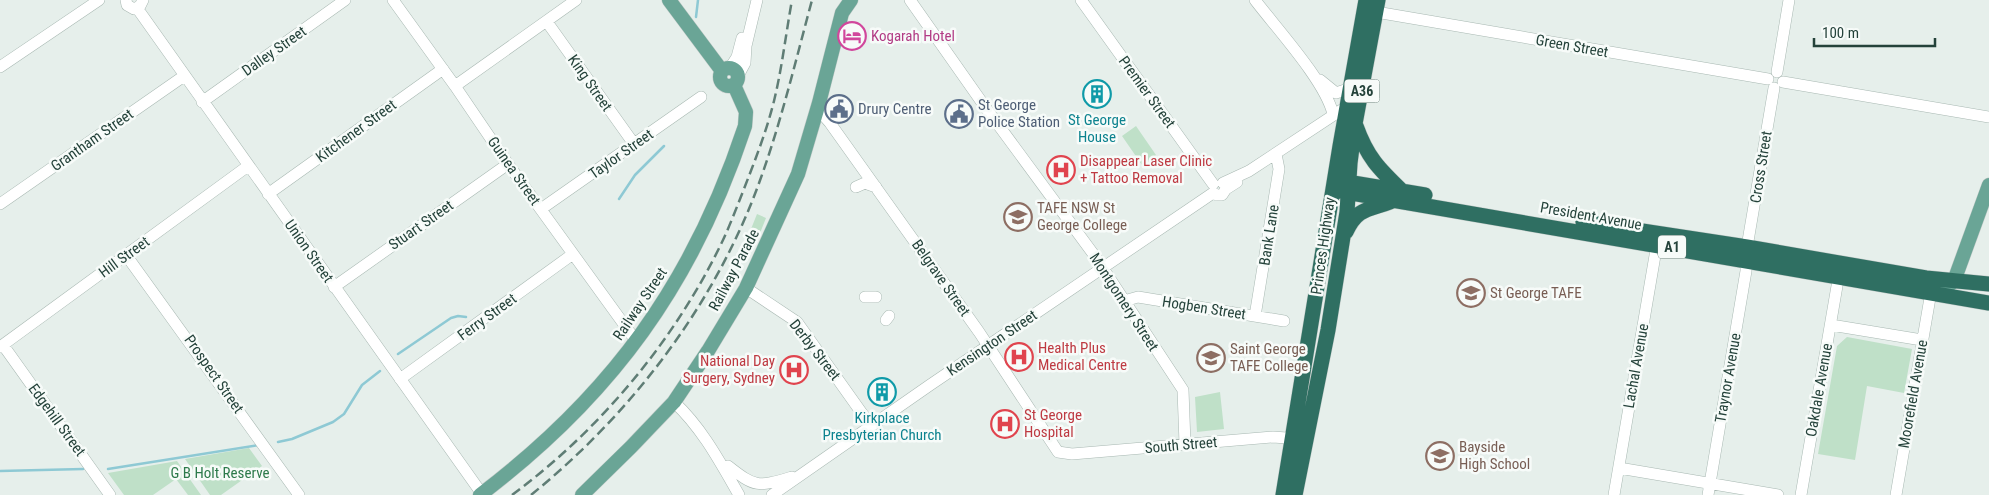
<svg xmlns="http://www.w3.org/2000/svg" width="1989" height="495" viewBox="0 0 1989 495" font-family="'Roboto Condensed',sans-serif">
<style>
.green{fill:#bfe0c8}
.lines{fill:none;stroke-linecap:round;stroke-linejoin:round}
.stream{stroke:#8ec9d4;stroke-width:2.5}
.minor-casing{stroke:#a8b8b2;stroke-width:12}
.major-casing{stroke:#c2cac8;stroke-width:15}
.highway-casing{stroke:#c2cac8;stroke-width:16}
.minor{stroke:#fff;stroke-width:11}
.major{stroke:#6aa596;stroke-width:14}
.highway{stroke:#2f6f62;stroke-width:15}
.rail{stroke:#5f7d75;stroke-width:2.5;stroke-dasharray:10 5;stroke-linecap:butt}
.labels{text-anchor:middle;dominant-baseline:central;stroke-width:5;stroke-linejoin:round;paint-order:stroke}
.shield{fill:#f7fbf9;stroke:#637a73;stroke-width:1}
.shield-label{font-size:14px;font-weight:bold;fill:#24423a}
.hotel-label{font-size:15px;fill:#b23c85;stroke:#f7fbf9;text-anchor:start}
.street-label{font-size:15px;fill:#24423a;stroke:#f7fbf9}
.service-label{font-size:15px;fill:#4e5e75;stroke:#f7fbf9;text-anchor:start}
.culture-label{font-size:15px;fill:#0d838f;stroke:#f7fbf9}
.health-label{font-size:15px;fill:#be3a42;stroke:#f7fbf9;text-anchor:start}
.education-label{font-size:15px;fill:#785e54;stroke:#f7fbf9;text-anchor:start}
.park-label{font-size:15px;fill:#2d7a4b;stroke:#f7fbf9}
</style>
<rect width="100%" height="100%" fill="#e6efeb"/>
<path class="green" d="M1136 126 1156 155 1142 165 1122 136Z
M757 214 766 218 756 243 747 239Z
M1847 337 1912 349 1904 393 1867 386 1855 460 1818 454 1837 346Z
M1220 392 1224 429 1197 432 1195 397Z
M249 448 262 466 221 495H210L185 459Z
M177 461 201 495H188L176 479 153 495H124L108 473Z"/>
<g class="lines">
<path class="stream" d="M696 17 698 0
M619 199 635 175 664 146
M398 354 451 318 458 316 466 317
M278 442 292 439 333 422 344 414 362 385 380 371
M108 469 259 445
M0 471 83 469"/>
<defs>
<path id="minor" d="M126 0 127 5 134 9 140 6 143 0
M393 0 455 86 508 164 636 341
M910 0 988 111 1097 259 1183 390 1185 444
M1081 0 1213 184
M1255 0C1277 29 1325 81 1333 114
M137 8 482 494
M1376 12 1768 79
M547 22 634 144
M0 67 99 0
M730 68 737 57 742 38
M1777 72 1789 0
M738 76 745 63 746 46 757 0
M1320 80 1336 93 1345 90 1353 83
M1783 82 1989 117
M455 86 576 0
M202 102 345 0
M817 108 830 123 979 332 1058 452 1072 454 1273 437 1300 439
M1223 183 1249 171 1349 105
M856 187 865 183 876 187
M1213 193 1217 195H1222L1226 189 1237 182
M268 194 443 69
M0 204 184 76
M541 209 701 97
M1747 247 1774 88
M126 255 299 495
M334 287 508 164
M746 288 797 322 871 426
M865 297H876
M1124 301 1138 297 1284 321
M1255 316 1279 169 1276 154
M886 320 889 316
M1831 325 1922 340
M3 345 110 495
M0 347 248 166
M400 379 573 254
M674 402C702 428 720 462 739 495
M728 466C756 488 758 487 792 477
M1619 468 1778 495
M772 495 930 385 1213 193
M1614 495 1658 238
M1708 495 1746 271V260
M1801 495 1837 286
M1896 495 1931 292"/>
<path id="major" d="M669 0 722 71
M720 77a9 9 0 1 1 18 0a9 9 0 1 1-18 0Z
M1931 292 1949 285 1954 281 1989 185
M480 495C612 395 693 283 745 126L746 112 734 85
M582 495 631 447 674 402 708 351 746 288 798 174 819 103 842 13 851 0"/>
<path id="highway" d="M1356 126C1367 157 1379 169 1402 191
M1335 180 1425 195
M1334 190 1989 303
M1583 222 1747 247 1926 278 1989 284
M1346 232C1357 208 1368 210 1390 202
M1283 495 1340 146 1366 0
M1295 495 1328 330 1347 212 1350 163 1355 124 1378 0"/>
</defs>
<use href="#minor" class="minor-casing"/>
<use href="#major" class="major-casing"/>
<use href="#highway" class="highway-casing"/>
<use href="#minor" class="minor"/>
<use href="#major" class="major"/>
<use href="#highway" class="highway"/>
<path class="rail" d="M512 495C600 430 676 339 723 240 730 225 736 209 742 194 754 163 766 133 774 101 782 68 786 33 792 0
M531 495C627 417 707 315 753 199 778 135 794 67 812 0"/>
</g>
<defs>
<symbol id="hotel-ring" viewBox="-11 -11 22 22"><circle r="9.5" fill="#f7fbf9" stroke="#d1479c" stroke-width="1.5"/><path d="M-6-4.5h1.5V1H6V5H4.5V3h-9V5H-6ZM-4 0a1.8 1.8 0 1 1 3.6 0ZM.5 0V-2.5h3Q6-2.5 6 0Z" fill="#d1479c"/></symbol>
<symbol id="building-ring" viewBox="-11 -11 22 22"><circle r="9.5" fill="#f7fbf9" stroke="#0f9aa8" stroke-width="1.5"/><path d="M-4-6H4V6H1V3H-1V6H-4ZM-2.5-4.3h1.7v1.8h-1.7ZM.8-4.3h1.7v1.8H.8ZM-2.5-1h1.7V.8h-1.7ZM.8-1h1.7V.8H.8Z" fill="#0f9aa8"/></symbol>
<symbol id="civic-ring" viewBox="-11 -11 22 22"><circle r="9.5" fill="#f7fbf9" stroke="#5c6f8a" stroke-width="1.5"/><path d="M-.6-6.5H3V-4.5H.6V-3L4-1V1h2V6H-6V1h2V-1L-.6-3ZM-1.2 2.5V6h2.4V2.5Z" fill="#5c6f8a"/></symbol>
<symbol id="hospital-ring" viewBox="-11 -11 22 22"><circle r="9.5" fill="#f7fbf9" stroke="#e0444e" stroke-width="1.5"/><path d="M-5-5h3v3.5h4V-5h3V5h-3V1.5h-4V5h-3Z" fill="#e0444e"/></symbol>
<symbol id="university-ring" viewBox="-11 -11 22 22"><circle r="9.5" fill="#f7fbf9" stroke="#8d6e63" stroke-width="1.5"/><path d="M0-5L7-2L0 1L-7-2ZM-4 1L0 2.5L4 1V4Q0 6-4 4Z" fill="#8d6e63"/></symbol>
<symbol id="school-ring" viewBox="-11 -11 22 22"><circle r="9.5" fill="#f7fbf9" stroke="#8d6e63" stroke-width="1.5"/><path d="M0-5L7-2L0 1L-7-2ZM-4 1L0 2.5L4 1V4Q0 6-4 4Z" fill="#8d6e63"/></symbol>
</defs>
<g fill-rule="evenodd">
<use href="#hotel-ring" x="836" y="20" width="32" height="32"/>
<use href="#building-ring" x="1081" y="78" width="32" height="32"/>
<use href="#civic-ring" x="823" y="93" width="32" height="32"/>
<use href="#civic-ring" x="943" y="98" width="32" height="32"/>
<use href="#hospital-ring" x="1045" y="154" width="32" height="32"/>
<use href="#university-ring" x="1002" y="201" width="32" height="32"/>
<use href="#university-ring" x="1455" y="277" width="32" height="32"/>
<use href="#hospital-ring" x="1003" y="341" width="32" height="32"/>
<use href="#university-ring" x="1195" y="342" width="32" height="32"/>
<use href="#hospital-ring" x="778" y="354" width="32" height="32"/>
<use href="#building-ring" x="866" y="376" width="32" height="32"/>
<use href="#hospital-ring" x="989" y="408" width="32" height="32"/>
<use href="#school-ring" x="1424" y="440" width="32" height="32"/>
</g>
<g class="labels">
<g class="shield">
<rect x="1344.5" y="79.5" width="35" height="23" rx="4"/>
<rect x="1658" y="235.5" width="28" height="23" rx="4"/>
</g>
<g class="shield-label">
<text x="1362" y="91">A36</text>
<text x="1672" y="247">A1</text>
</g>
<g class="hotel-label">
<text x="871" y="36">Kogarah Hotel</text>
</g>
<g class="street-label">
<text transform="translate(1572 46) rotate(10)">Green Street</text>
<text transform="translate(274 51) rotate(-35)">Dalley Street</text>
<text transform="translate(590 83) rotate(55)">King Street</text>
<text transform="translate(1147 92) rotate(54)">Premier Street</text>
<text transform="translate(356 131) rotate(-36)">Kitchener Street</text>
<text transform="translate(92 140) rotate(-35)">Grantham Street</text>
<text transform="translate(621 154) rotate(-35)">Taylor Street</text>
<text transform="translate(1761 167) rotate(-81)">Cross Street</text>
<text transform="translate(514 171) rotate(55)">Guinea Street</text>
<text transform="translate(1591 216) rotate(10)">President Avenue</text>
<text transform="translate(421 225) rotate(-35)">Stuart Street</text>
<text transform="translate(1269 235) rotate(-81)">Bank Lane</text>
<text transform="translate(1323 246) rotate(-82)">Princes Highway</text>
<text transform="translate(309 251) rotate(55)">Union Street</text>
<text transform="translate(124 257) rotate(-36)">Hill Street</text>
<text transform="translate(734 270) rotate(-62)">Railway Parade</text>
<text transform="translate(941 278) rotate(55)">Belgrave Street</text>
<text transform="translate(1124 302) rotate(57)">Montgomery Street</text>
<text transform="translate(640 304) rotate(-56)">Railway Street</text>
<text transform="translate(1204 308) rotate(9)">Hogben Street</text>
<text transform="translate(487 317) rotate(-36)">Ferry Street</text>
<text transform="translate(992 343) rotate(-34)">Kensington Street</text>
<text transform="translate(815 350) rotate(52)">Derby Street</text>
<text transform="translate(1636 366) rotate(-80)">Lachal Avenue</text>
<text transform="translate(214 374) rotate(55)">Prospect Street</text>
<text transform="translate(1728 378) rotate(-80)">Traynor Avenue</text>
<text transform="translate(1819 390) rotate(-80)">Oakdale Avenue</text>
<text transform="translate(1913 394) rotate(-80)">Moorefield Avenue</text>
<text transform="translate(57 420) rotate(54)">Edgehill Street</text>
<text transform="translate(1181 445) rotate(-5)">South Street</text>
</g>
<g class="service-label">
<text x="978" y="105">St George<tspan x="978" dy="17">Police Station</tspan></text>
<text x="858" y="109">Drury Centre</text>
</g>
<g class="culture-label">
<text x="1097" y="120">St George<tspan x="1097" dy="17">House</tspan></text>
<text x="882" y="418">Kirkplace<tspan x="882" dy="17">Presbyterian Church</tspan></text>
</g>
<g class="health-label">
<text x="1080" y="161">Disappear Laser Clinic<tspan x="1080" dy="17">+ Tattoo Removal</tspan></text>
<text x="1038" y="348">Health Plus<tspan x="1038" dy="17">Medical Centre</tspan></text>
<text x="775" y="361" text-anchor="end">National Day<tspan x="775" dy="17">Surgery, Sydney</tspan></text>
<text x="1024" y="415">St George<tspan x="1024" dy="17">Hospital</tspan></text>
</g>
<g class="education-label">
<text x="1037" y="208">TAFE NSW St<tspan x="1037" dy="17">George College</tspan></text>
<text x="1490" y="293">St George TAFE</text>
<text x="1230" y="349">Saint George<tspan x="1230" dy="17">TAFE College</tspan></text>
<text x="1459" y="447">Bayside<tspan x="1459" dy="17">High School</tspan></text>
</g>
<g class="park-label">
<text x="220" y="473">G B Holt Reserve</text>
</g>
</g>
<path d="M1814 38v8h121v-8" fill="none" stroke="#24423a" stroke-width="2.5"/>
<text x="1822" y="38" font-size="15" fill="#24423a" stroke="#f7fbf9" stroke-width="4" paint-order="stroke">100 m</text>
</svg>
